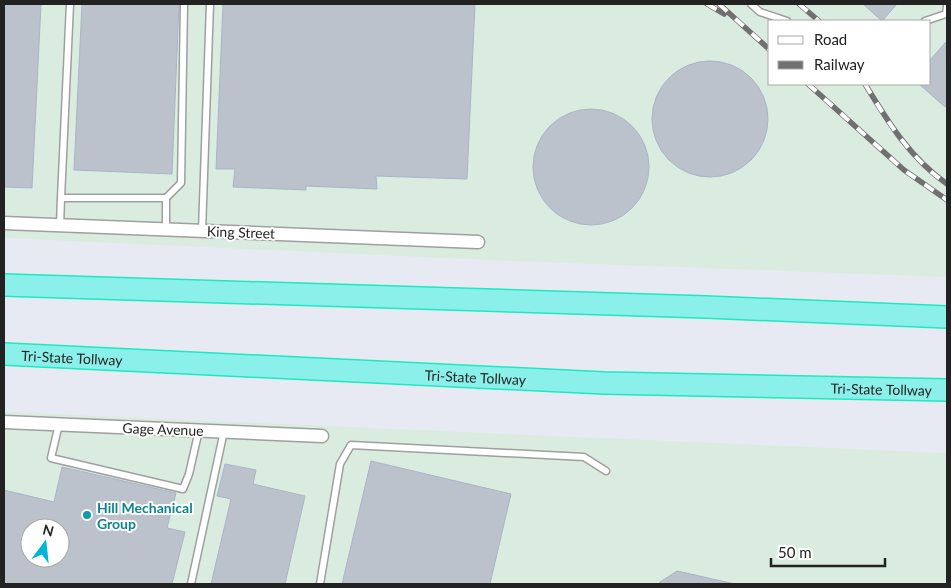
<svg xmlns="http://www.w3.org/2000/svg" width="951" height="588" viewBox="0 0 951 588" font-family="Lato,sans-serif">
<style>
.industrial{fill:#daece0;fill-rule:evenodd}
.building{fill:#bbc2cb;stroke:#a9b5c6;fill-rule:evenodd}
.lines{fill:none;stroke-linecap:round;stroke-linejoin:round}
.lane-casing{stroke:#9f9f9f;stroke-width:9}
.street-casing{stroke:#9f9f9f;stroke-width:15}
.highway-casing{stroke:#1ceac0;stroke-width:24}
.lane{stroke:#fff;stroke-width:6}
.street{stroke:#fff;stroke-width:12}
.highway{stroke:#8befea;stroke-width:21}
.rail-casing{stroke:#707070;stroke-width:5.5}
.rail{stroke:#fff;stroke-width:4;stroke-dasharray:11;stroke-linecap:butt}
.culture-dot{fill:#0f9aa8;stroke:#fff;stroke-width:2}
.labels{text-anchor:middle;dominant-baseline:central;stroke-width:4;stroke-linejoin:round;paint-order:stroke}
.street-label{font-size:14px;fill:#222;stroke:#fff}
.culture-label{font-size:14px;font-weight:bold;fill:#0d838f;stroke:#fff;text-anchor:start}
</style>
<rect width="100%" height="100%" fill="#e8eaf3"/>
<path class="industrial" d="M4 4H947V277L511 261 4 238ZM770 21H930V84H770Z
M4 412 947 453V584H4ZM30 528H60V558H30Z"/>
<path class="building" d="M4 4H41L32 188 4 187Z
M82 4H179L172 174 74 170Z
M223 4H475L467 179 376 176 377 189 306 186V190L233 187 235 169H216Z
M863 4H897L882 21Z
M946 42 947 104 945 107 919 84H930V60Z
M652 119a58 58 0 1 1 116 0a58 58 0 1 1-116 0Z
M533 167a58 58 0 1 1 116 0a58 58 0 1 1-116 0Z
M371 461 511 494 490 584H342Z
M225 464 256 470 253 484 305 496 285 584H211L231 499 217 496Z
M62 467 176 493 167 528 185 532 172 584H4V490L54 502ZM30 528H60V558H30Z
M677 571 735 584H659L660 582Z"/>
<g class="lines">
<defs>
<path id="lane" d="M751 4 760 12 787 21
M925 21 946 14 947 6
M61 198 70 4
M166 198 181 183 184 4
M60 226 61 198H166V230
M202 231 210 4
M59 424 51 458 183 489 189 474 199 430
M191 584 224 431
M320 584 340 464 351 445 584 457 606 471"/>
<path id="street" d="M4 223 478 242
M4 422 322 436"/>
<g id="highway">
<path d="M4 285 706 307 947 317"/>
<path id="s1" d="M4 354 604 383 947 390"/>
</g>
</defs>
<use href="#lane" class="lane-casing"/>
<use href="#street" class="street-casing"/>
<use href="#highway" class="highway-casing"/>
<use href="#lane" class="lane"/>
<use href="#street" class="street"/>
<use href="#highway" class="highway"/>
<defs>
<path id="rail" d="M707 4 724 14
M719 4 770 50
M799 4 819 21
M808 84 904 170 947 200
M865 84C888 122 910 158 947 184"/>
</defs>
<use href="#rail" class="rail-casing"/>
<use href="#rail" class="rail"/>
</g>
<circle class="culture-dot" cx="87" cy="515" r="5"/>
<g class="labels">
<g class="street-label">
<text transform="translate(241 232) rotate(2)">King Street</text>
<text stroke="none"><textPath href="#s1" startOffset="68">Tri-State Tollway</textPath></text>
<text stroke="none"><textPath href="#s1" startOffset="472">Tri-State Tollway</textPath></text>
<text stroke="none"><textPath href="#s1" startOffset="878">Tri-State Tollway</textPath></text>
<text transform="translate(163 429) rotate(2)">Gage Avenue</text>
</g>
<g class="culture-label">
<text x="97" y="507">Hill Mechanical<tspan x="97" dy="16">Group</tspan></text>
</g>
</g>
<rect width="951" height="588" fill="none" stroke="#222222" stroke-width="10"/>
<rect x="768" y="20" width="162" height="65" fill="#ffffff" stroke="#a7a7a7"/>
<rect x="778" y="36" width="25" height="8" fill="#ffffff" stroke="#a7a7a7"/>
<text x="814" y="45" font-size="15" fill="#222222">Road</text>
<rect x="778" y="61" width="25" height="8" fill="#707070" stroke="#a7a7a7"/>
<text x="814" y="70" font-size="15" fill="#222222">Railway</text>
<g transform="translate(45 543) rotate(15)"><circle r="24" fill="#ffffff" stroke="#a7a7a7"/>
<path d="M0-4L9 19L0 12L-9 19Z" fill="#00b6d4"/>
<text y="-8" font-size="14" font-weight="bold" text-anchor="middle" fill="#222222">N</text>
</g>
<path d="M771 558v8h114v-8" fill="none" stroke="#222222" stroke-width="2.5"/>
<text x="778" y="558" font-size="15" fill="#222222" stroke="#ffffff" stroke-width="4" paint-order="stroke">50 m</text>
</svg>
